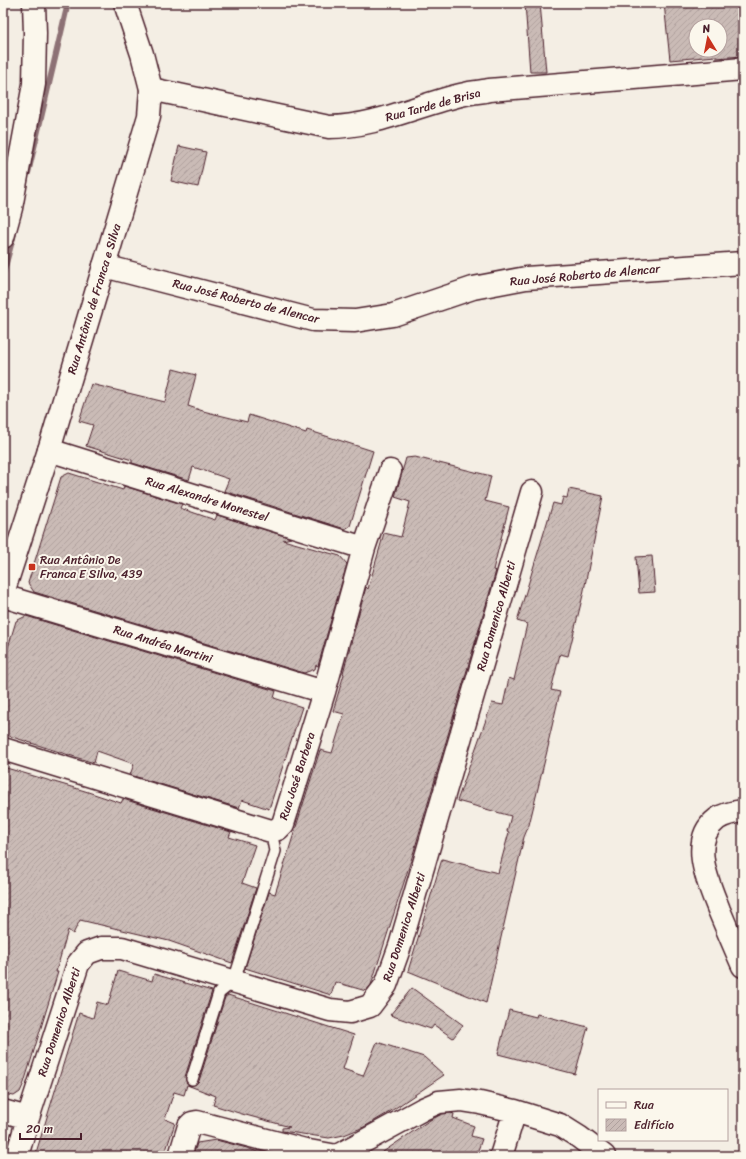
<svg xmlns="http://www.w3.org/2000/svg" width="746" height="1159" viewBox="0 0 746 1159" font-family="Sriracha,sans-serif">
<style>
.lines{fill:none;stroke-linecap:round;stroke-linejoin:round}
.stream{stroke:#8d7174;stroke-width:6}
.building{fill:url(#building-hatch);stroke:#4a1f2b;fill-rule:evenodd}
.lane-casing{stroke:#4a1f2b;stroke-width:14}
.street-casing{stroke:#4a1f2b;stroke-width:25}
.secondary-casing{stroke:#4a1f2b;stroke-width:25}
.lane{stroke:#fbf7ec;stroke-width:11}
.street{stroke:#fbf7ec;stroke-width:22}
.secondary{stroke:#fbf7ec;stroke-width:22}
.poi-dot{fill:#c8321e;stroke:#fbf7ec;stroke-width:1.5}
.labels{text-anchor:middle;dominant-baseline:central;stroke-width:4;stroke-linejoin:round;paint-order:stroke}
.street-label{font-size:12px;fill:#4a1f2b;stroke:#fbf7ec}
.poi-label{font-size:12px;fill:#4a1f2b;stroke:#fbf7ec;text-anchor:start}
</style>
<defs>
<pattern id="building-hatch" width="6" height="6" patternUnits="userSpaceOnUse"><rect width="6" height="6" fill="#cabbb6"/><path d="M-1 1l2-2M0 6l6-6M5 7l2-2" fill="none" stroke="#afa09d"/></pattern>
</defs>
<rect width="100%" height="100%" fill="#f4eee4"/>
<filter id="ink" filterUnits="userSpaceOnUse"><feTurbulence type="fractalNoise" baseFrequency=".025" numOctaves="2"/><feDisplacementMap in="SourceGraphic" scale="8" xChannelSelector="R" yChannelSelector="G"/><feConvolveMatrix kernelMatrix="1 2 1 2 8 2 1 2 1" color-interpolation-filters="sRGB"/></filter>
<g filter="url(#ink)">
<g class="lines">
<path class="stream" d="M28 173 68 3
M3 274 14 234"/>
</g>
<path class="building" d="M525 3H540L546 72H530Z
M664 3H741L743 19V56L716 58V56L670 60ZM696 26H720V50H696Z
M179 146 206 152 198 187 171 181Z
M173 369 196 375 188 406 203 411 247 422 249 415 306 433 307 430 373 451 350 526 345 529 224 491 229 479 193 467 189 480 132 463V460L86 446 93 425 79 421 91 384 165 402Z
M415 457 491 476 485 501 509 507 493 570 496 571 414 851 371 985 366 991 335 982 331 995 245 968 269 892 275 894 320 750 332 753 344 714 333 711 344 674 343 673 366 587 368 589 384 533 401 537 410 502 395 497 406 458Z
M69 473 123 490 124 486 182 504 180 508 215 520 217 515 291 538 283 540 340 556 347 564 318 666 316 665 315 669 304 673 34 592 28 583 61 477Z
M569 489 603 496 583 595 568 656 560 654 551 690 560 692 548 743H549L529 825 524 837 486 1003 408 971 442 859 498 873 509 832 507 831 511 816 457 801 492 703 503 705 509 678 514 680 527 624 517 621 553 503 561 505 563 497 567 498Z
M652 556 655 592 639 593 636 557Z
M26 616 276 691 274 698 302 707 269 809 242 800 239 808 130 775 134 764 97 751 94 763 3 734V664L16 621Z
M3 767 85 791 121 803 123 799 231 832 229 837 255 845 242 883 256 888 232 963 169 941 80 920 73 934 68 930 56 972H58L24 1083 20 1092 14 1096 3 1094Z
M118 971 152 981 154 974 212 991 185 1077 187 1083 190 1086 196 1084 199 1081 225 997 228 995 354 1035 343 1069 363 1076 377 1042 424 1057 444 1075 388 1113 364 1127 344 1135 329 1138 282 1131V1128L290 1127 242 1114 213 1105 216 1096 187 1085 184 1095 174 1092 165 1119 175 1123 164 1156H35L79 1013 93 1018 97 1002 108 1005Z
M412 988 463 1025 453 1038 434 1025 431 1029 390 1015Z
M509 1010 536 1017 537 1014 588 1027 575 1074 498 1054Z
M451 1113 454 1114 453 1118 474 1126 471 1136 482 1139 476 1156H377L430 1120 442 1114Z
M216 1140 247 1148 263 1154V1156H193L197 1143Z"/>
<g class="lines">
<defs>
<path id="lane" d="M192 1079 219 993 234 981 275 851 271 831"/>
<path id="street" d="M151 89 329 127C376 127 419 104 465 94 473 92 481 92 489 90L743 69
M3 237 11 208 34 84 35 33 34 3
M104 266 313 320 355 321 393 315 473 288 526 278 743 263
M49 450 364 548
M3 596 324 692
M3 749 271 831 278 829 283 824 324 692 364 548 390 471
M743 811C735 812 724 814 717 819 688 841 709 884 719 910 727 929 735 948 743 966
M3 1111 28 1118
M17 1156 28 1118 78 964 87 953 101 948H122L330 1010 350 1012 370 1006 386 985 400 946 532 492
M180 1156 189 1126 192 1123 197 1122 309 1151 337 1156 423 1109 439 1102 461 1100 480 1103 515 1111 560 1125 579 1137 604 1156
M501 1156 515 1111"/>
<path id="secondary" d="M3 593 49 450 149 116 151 89 142 54 125 3"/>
</defs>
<use href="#lane" class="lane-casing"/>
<use href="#street" class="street-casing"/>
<use href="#secondary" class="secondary-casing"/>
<use href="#lane" class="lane"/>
<use href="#street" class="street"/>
<use href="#secondary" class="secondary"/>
</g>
</g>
<rect class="poi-dot" x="28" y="563" width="8" height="8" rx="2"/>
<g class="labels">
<g class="street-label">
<text transform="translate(433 105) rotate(-15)">Rua Tarde de Brisa</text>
<text transform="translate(585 275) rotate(-5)">Rua José Roberto de Alencar</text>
<text transform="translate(94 299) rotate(-73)">Rua Antônio de Franca e Silva</text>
<text transform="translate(246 301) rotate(14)">Rua José Roberto de Alencar</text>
<text transform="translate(207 499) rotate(17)">Rua Alexandre Monestel</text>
<text transform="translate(496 616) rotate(-74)">Rua Domenico Alberti</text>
<text transform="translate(163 644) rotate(17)">Rua Andréa Martini</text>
<text transform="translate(297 776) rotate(-72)">Rua José Barbera</text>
<text transform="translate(404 927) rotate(-72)">Rua Domenico Alberti</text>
<text transform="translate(59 1022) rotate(-72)">Rua Domenico Alberti</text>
</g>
<g class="poi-label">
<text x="40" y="560">Rua Antônio De<tspan x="40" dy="14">Franca E Silva, 439</tspan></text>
</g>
</g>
<rect width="746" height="1159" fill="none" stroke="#fbf7ec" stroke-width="16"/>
<rect x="8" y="8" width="730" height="1143" fill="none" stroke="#4a1f2b" stroke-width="1.5" filter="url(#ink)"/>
<rect x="598" y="1089" width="130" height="52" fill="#fbf7ec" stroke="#b4a19f"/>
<rect x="606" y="1102" width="20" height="6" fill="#fbf7ec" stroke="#b4a19f"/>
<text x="634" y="1109" font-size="12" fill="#4a1f2b">Rua</text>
<rect x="606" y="1119" width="20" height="12" fill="url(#building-hatch)" stroke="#b4a19f"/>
<text x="634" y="1129" font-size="12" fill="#4a1f2b">Edifício</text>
<g transform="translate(708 38) rotate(350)"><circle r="19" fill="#fbf7ec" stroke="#b4a19f"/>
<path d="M0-3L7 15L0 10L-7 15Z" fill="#c8321e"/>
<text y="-6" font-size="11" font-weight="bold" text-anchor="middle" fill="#4a1f2b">N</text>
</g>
<path d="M20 1133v6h61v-6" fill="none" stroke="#4a1f2b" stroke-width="2"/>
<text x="26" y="1133" font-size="12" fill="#4a1f2b" stroke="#fbf7ec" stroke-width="3" paint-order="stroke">20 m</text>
</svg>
